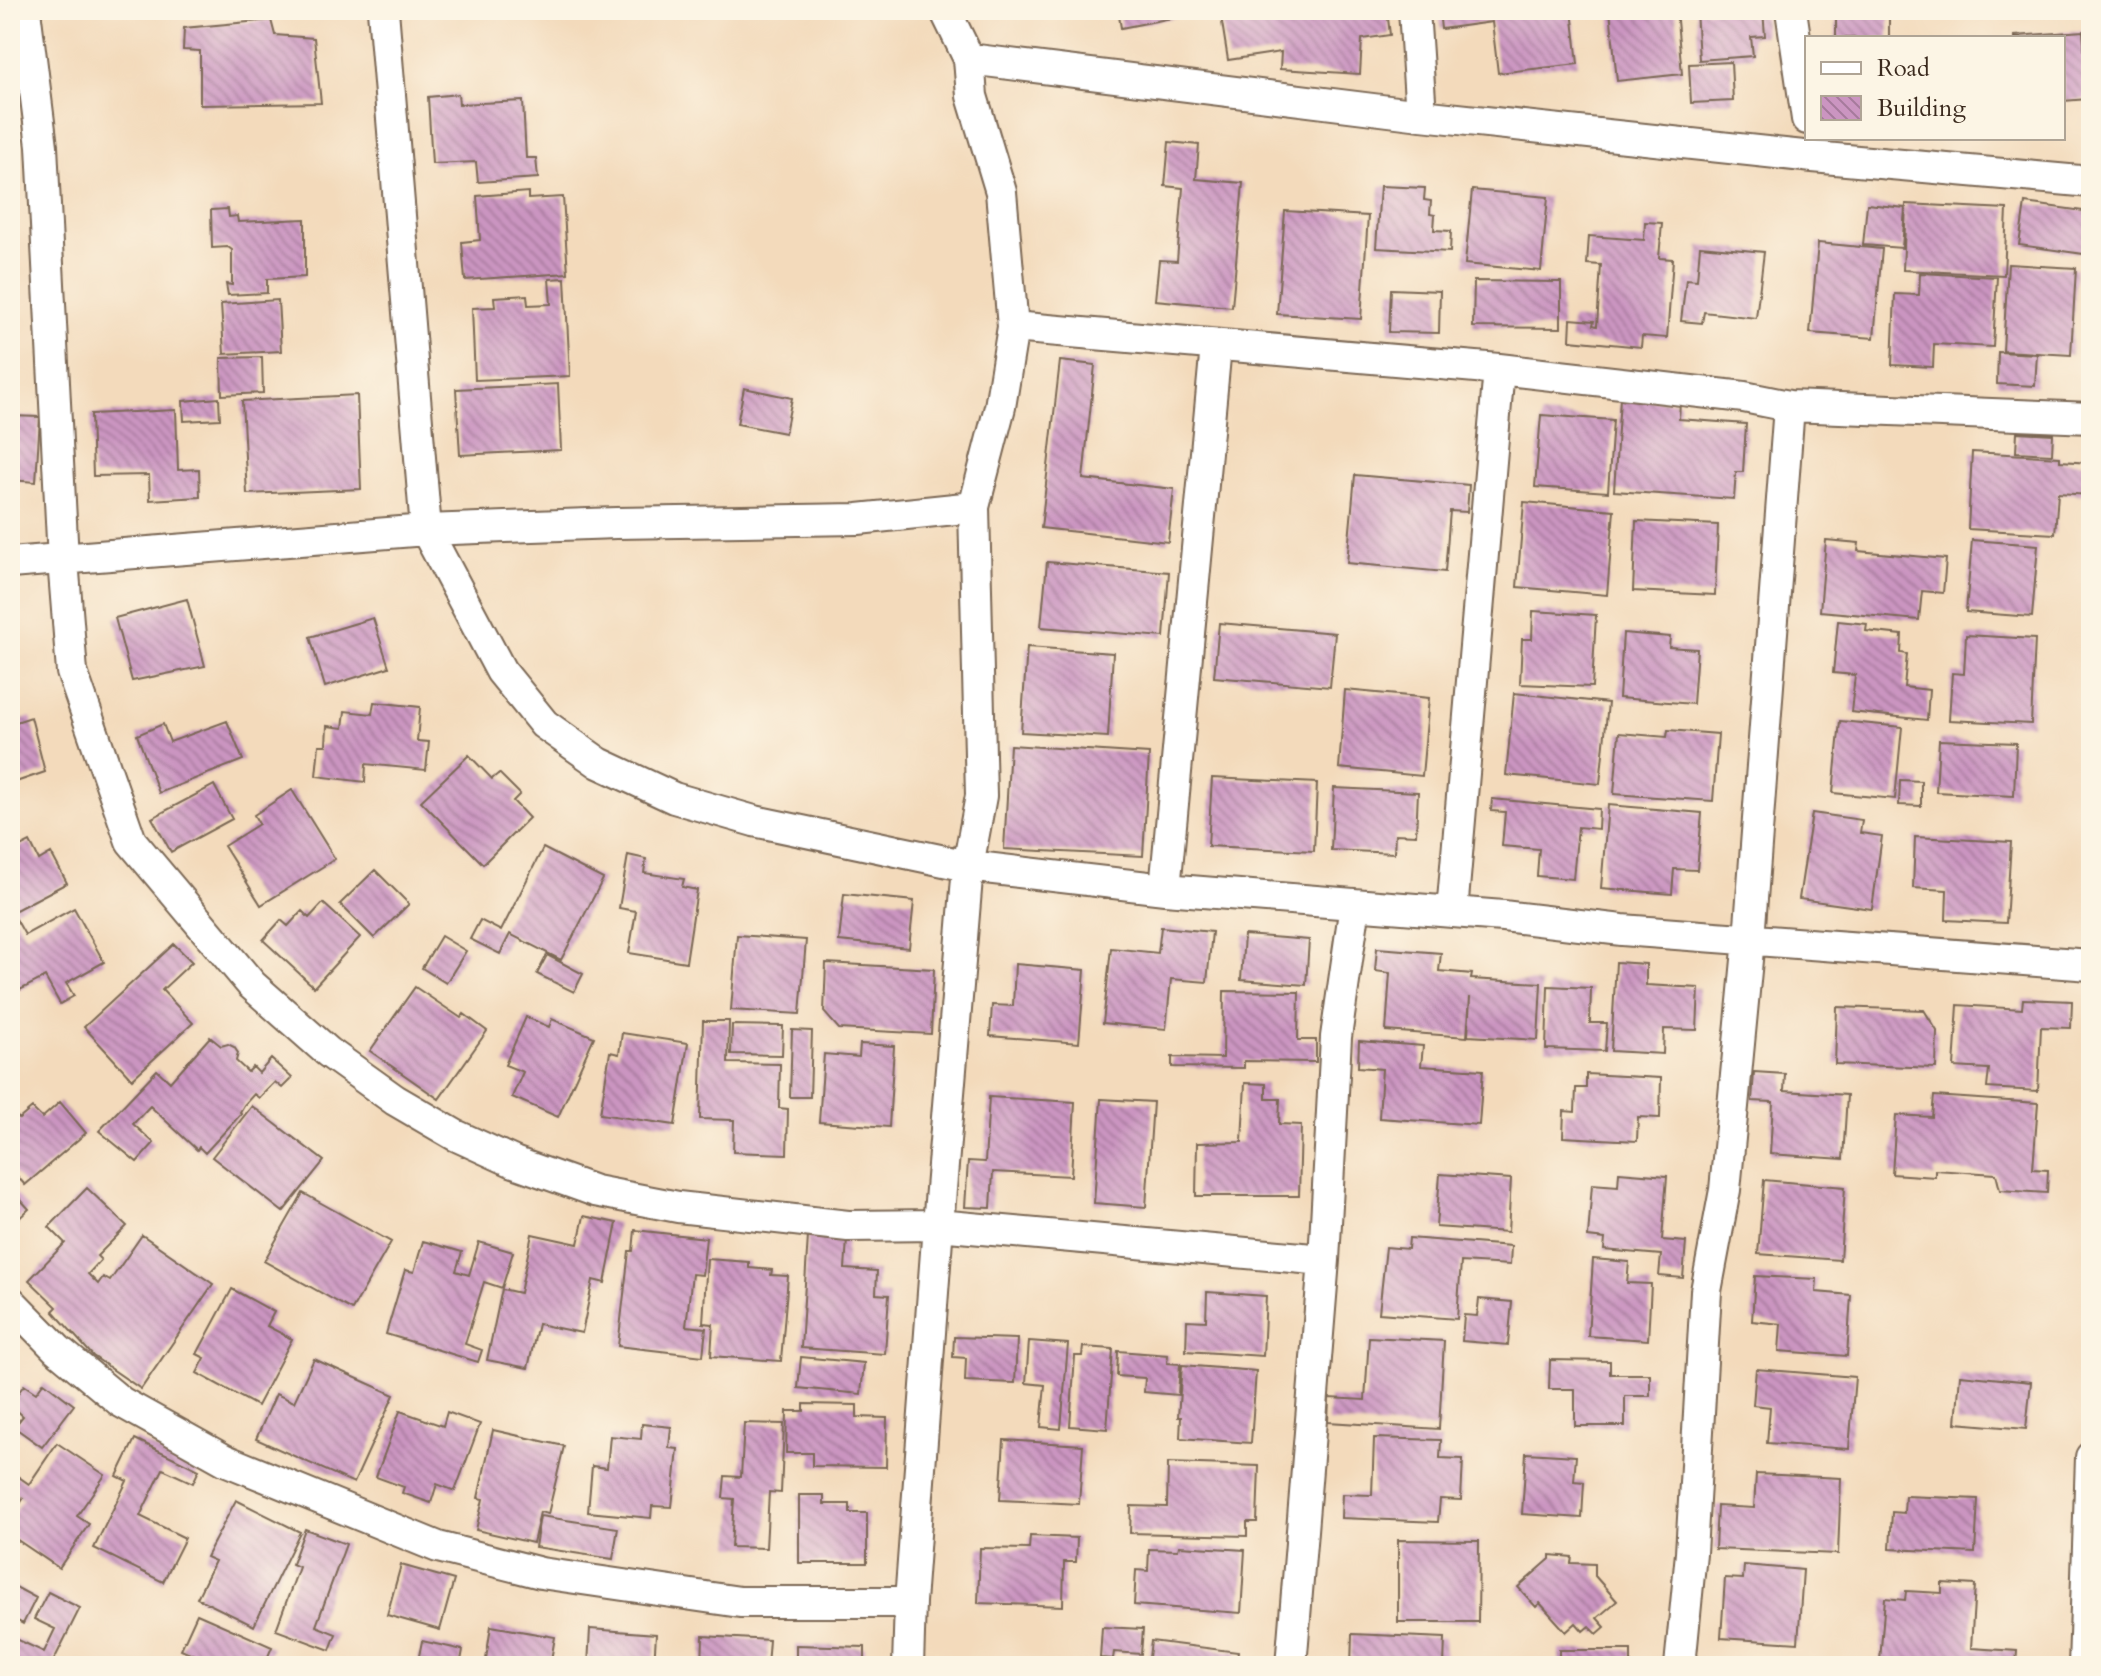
<svg xmlns="http://www.w3.org/2000/svg" width="2101" height="1676" viewBox="0 0 2101 1676" font-family="Cardo,serif">
<style>
.building{fill:url(#building-back-hatch)}
.lines{fill:none;stroke-linecap:round;stroke-linejoin:round}
.street-casing{stroke:#7b6855;stroke-width:34}
.street{stroke:#fff;stroke-width:30}
</style>
<defs>
<pattern id="building-back-hatch" width="6" height="6" patternUnits="userSpaceOnUse" patternTransform="scale(2)"><rect width="6" height="6" fill="#cb95c1"/><path d="M-1 5l2 2M0 0l6 6M5-1l2 2" fill="none" stroke="#a67a9c"/></pattern>
</defs>
<rect width="100%" height="100%" fill="#fcf5e5"/>
<filter id="ink" filterUnits="userSpaceOnUse"><feTurbulence type="fractalNoise" baseFrequency=".0125" numOctaves="2"/><feDisplacementMap in="SourceGraphic" scale="16" xChannelSelector="R" yChannelSelector="G"/><feConvolveMatrix kernelMatrix="1 2 1 2 8 2 1 2 1" color-interpolation-filters="sRGB"/></filter>
<filter id="wash" filterUnits="userSpaceOnUse"><feTurbulence type="fractalNoise" baseFrequency=".006" numOctaves="4" result="noise"/><feDisplacementMap in="SourceGraphic" scale="32" xChannelSelector="R" yChannelSelector="G"/><feGaussianBlur stdDeviation="1.8" result="paint"/><feColorMatrix in="noise" values="0 0 0 0 0 0 0 0 0 0 0 0 0 0 0 0 0 1.4 0 .05"/><feComposite in="paint" operator="in"/></filter>
<g filter="url(#wash)">
<rect width="100%" height="100%" fill="#f3dabb"/>
<g id="blocks">
<path class="building" d="M1118 10H1186L1187 15 1121 28Z
M1220 10H1387L1390 35 1362 39 1360 74 1280 69 1281 52 1228 60Z
M1439 10H1572L1578 64 1498 73 1492 22 1441 29Z
M1610 10H1676L1682 74 1617 81Z
M1696 10H1763L1765 36 1751 37 1753 56 1699 60Z
M1836 10H1889V38H1836Z
M271 20 275 35 314 38 321 103 200 105V51L183 50 184 28Z
M2083 31 2088 99 2063 101V38H2015V36Z
M1731 62 1733 101 1691 103 1689 64Z
M458 94 459 104 523 101 526 158H536L538 178 478 182 476 162 432 164 428 97Z
M1169 142 1199 145 1196 179 1243 183 1232 307 1155 300 1159 260 1177 261 1183 188 1165 186Z
M1380 186 1425 188 1424 200 1431 201 1430 214 1435 215 1434 230 1451 231 1450 252 1376 248Z
M1472 190 1548 197 1541 271 1465 264Z
M528 192V199L563 197 568 273 465 280 462 242 480 240 477 196Z
M2025 203 2091 212V255L2019 245Z
M1867 204 1905 208 1902 248 1863 245Z
M1906 204 2007 209 2004 275 1903 270Z
M228 209 229 217 237 216 238 222 305 219V277L267 279V293L228 295 226 284 232 285V250L228 247 212 248 211 210Z
M1285 211 1368 216 1361 319 1277 314Z
M1645 222 1662 223 1659 258 1673 259 1667 338 1642 336 1641 347 1570 340 1571 319 1594 321 1593 325 1597 326 1601 265 1587 264 1589 236 1644 240Z
M1818 243 1882 249 1874 338 1810 333Z
M1700 246 1764 252 1756 318 1704 312 1702 323 1681 321 1686 279 1697 280Z
M2008 264 2076 268 2071 355 2003 351Z
M1920 273 1997 277 1993 347 1934 344 1933 367 1892 365 1895 294 1919 295Z
M565 278 570 376 475 380 472 308 495 307 494 297 527 295 528 305 551 304 549 279Z
M1474 281 1561 282V328L1473 327Z
M1391 289 1440 291 1439 333 1389 332Z
M278 300 281 351 224 354 221 304Z
M1998 352 2037 354 2035 386 1997 384Z
M262 357 263 393 222 395 221 358Z
M1060 361 1095 365 1083 479 1174 489 1168 542 1041 528Z
M558 384 561 450 460 455 456 389Z
M744 388 792 398 785 433 737 424Z
M357 395 361 489 247 494 242 401Z
M219 398 220 419 184 421 183 401Z
M1620 398 1680 402 1679 419 1746 424 1743 472H1736L1734 499 1614 491Z
M176 410 178 470 199 469 200 497 150 500 149 475 93 476 91 414Z
M1541 415 1613 420 1608 492 1535 487Z
M10 416 40 417 36 482 10 480Z
M2017 432 2053 434 2052 454 2016 452Z
M1972 452 2060 457V461L2091 463V495L2058 493 2055 534 1968 529Z
M1355 475 1469 485 1467 512 1450 511 1445 572 1347 563Z
M1524 502 1614 510 1607 595 1517 587Z
M1636 521 1718 525 1715 595 1633 591Z
M1826 540 1859 543 1858 551 1946 559 1943 593 1922 591 1919 620 1820 611Z
M1972 540 2038 545 2032 617 1966 612Z
M1047 562 1169 572 1164 637 1041 627Z
M187 599 205 666 132 681 115 618Z
M1533 611 1596 615 1592 687 1520 684 1522 639H1532Z
M373 618 389 667 325 687 310 637Z
M1838 621 1867 624 1866 631 1902 635 1901 653 1907 654 1904 687 1929 690 1927 720 1851 712 1855 675 1833 673Z
M1219 623 1335 633 1330 687 1214 677Z
M1623 633 1670 637 1669 647 1697 649 1693 704 1619 698Z
M1966 635 2035 639 2031 724 1949 720 1952 673 1964 674Z
M1027 647 1113 653 1108 737 1021 732Z
M1345 690 1429 698 1422 776 1339 768Z
M1514 693 1608 703 1600 784 1506 775Z
M374 702 420 707 417 741 429 742 426 770 366 764 365 782 316 776 319 745H326L327 726 343 728 345 711 372 714Z
M31 717 45 772 10 784V724Z
M227 721 243 760 159 793 137 735 163 724 170 742Z
M1840 721 1902 727 1895 799 1833 793Z
M1668 730 1718 734 1713 801 1614 794 1619 733 1667 737Z
M1939 740 2016 743 2014 796 1936 792Z
M1010 745 1149 754 1143 856 1004 849Z
M469 755 492 779 499 773 520 794 513 801 529 818 483 864 421 801Z
M1212 778 1317 783 1314 851 1208 846Z
M1900 780 1921 781V806L1899 805Z
M214 785 232 819 171 852 152 818Z
M1334 788 1418 792 1416 835 1395 834 1394 853 1331 850Z
M292 790 335 859 261 905 224 846 259 824 254 815Z
M1492 799 1599 809 1598 829 1578 827 1573 879 1537 876 1539 849 1502 846 1505 812 1491 811Z
M1608 805 1702 813 1697 870 1674 869 1672 894 1601 888Z
M1812 813 1862 820 1860 833 1882 836 1872 909 1799 899Z
M1915 837 2011 842 2006 923 1946 920 1947 890 1913 888Z
M30 842 39 860 51 853 67 883 10 913V852Z
M543 848 603 879 561 960 510 934 500 954 470 939 480 920 501 931Z
M628 855 646 859 644 873 684 879 682 887 697 890 686 962 629 953 636 911 619 908Z
M375 870 409 904 374 938 340 904Z
M844 894 914 901 909 948 839 941Z
M323 903 360 937 314 987 263 940 281 920 288 926 302 911 309 918Z
M74 908 104 962 66 983 74 996 60 1004 45 977 20 990 10 971V923L16 919 25 935Z
M1161 927 1212 932 1207 982 1171 979 1166 1029 1103 1023 1111 948 1158 953Z
M737 935 806 940 800 1014 731 1010Z
M1244 935 1309 940 1306 985 1241 980Z
M441 936 466 951 446 983 422 968Z
M174 944 192 962 162 990 193 1023 132 1079 84 1027Z
M1377 948 1441 953 1439 971 1472 974 1471 979 1541 983 1538 1040 1468 1036 1470 997 1467 1037 1386 1031 1390 973 1375 971Z
M547 955 583 974 574 992 537 974Z
M1616 962 1646 964V985L1699 988 1697 1030 1664 1029 1663 1054 1611 1051Z
M826 963 934 969 931 1034 839 1029 824 1012Z
M1015 964 1085 970 1079 1043 990 1036 992 1005 1013 1006Z
M1548 986 1591 988 1590 1023H1607L1605 1051 1546 1049Z
M415 987 461 1018 464 1014 487 1031 439 1099 370 1051Z
M1224 991 1299 992 1298 1040H1316V1062L1244 1061V1068L1172 1067V1057L1223 1058Z
M2023 999 2072 1001 2071 1028 2041 1027 2038 1091 1987 1088 1989 1069 1954 1067 1958 1005 2022 1009Z
M1837 1007 1924 1010 1937 1031 1936 1068 1835 1064Z
M526 1017 549 1027 552 1019 594 1037 558 1117 512 1097 523 1072 505 1065Z
M703 1021H729L728 1063 780 1064 779 1108 788 1109 787 1154 733 1152 734 1120 700 1119Z
M732 1025 783 1026 782 1055 731 1054Z
M792 1030 812 1031 810 1097H790Z
M622 1033 688 1043 675 1125 600 1114 610 1052 619 1054Z
M210 1037 221 1046 228 1044 234 1047 238 1053 236 1061 248 1072 253 1067 259 1073 271 1059 292 1078 282 1088 275 1082 259 1098 254 1094 244 1105 240 1112 241 1114 205 1153 199 1147 197 1150 150 1106 133 1124 154 1143 137 1162 99 1131 157 1070 170 1082Z
M1359 1041 1423 1046 1421 1066 1483 1070 1479 1125 1379 1118 1382 1069 1358 1067Z
M860 1044 894 1046 889 1127 819 1122 824 1054 859 1057Z
M1754 1072 1785 1074 1784 1091 1847 1095 1843 1159 1770 1154 1773 1102 1752 1101Z
M1586 1074 1661 1078 1660 1118 1638 1117 1637 1141 1563 1137 1564 1111 1575 1112 1576 1088H1586Z
M1245 1083 1266 1084V1099H1280L1279 1124 1301 1125 1299 1196H1196L1197 1143 1242 1142Z
M1934 1096 2038 1103 2033 1169 2048 1170 2047 1193 2000 1190 1996 1174 1935 1170V1177L1892 1174 1896 1115 1932 1117Z
M989 1097 1075 1102 1071 1176 993 1172 991 1208 965 1207 968 1161 985 1162Z
M1101 1099 1153 1102 1146 1207 1094 1203Z
M60 1102 86 1133 25 1185 10 1168V1116L14 1113 19 1119 32 1108 42 1118Z
M252 1106 324 1161 283 1212 212 1157Z
M1619 1172 1667 1176 1662 1240 1686 1242 1683 1278 1659 1276 1661 1255 1604 1250 1605 1239 1588 1237 1592 1184 1618 1186Z
M1440 1174 1511 1179 1508 1232 1436 1227Z
M1764 1180 1845 1187 1840 1260 1758 1254Z
M10 1188 29 1209 10 1227Z
M87 1188 127 1226 97 1256 101 1260 88 1274 98 1284 103 1277 110 1281 142 1235 213 1284 141 1389 93 1356 53 1311 57 1307 29 1280 65 1243 49 1227Z
M303 1193 391 1242 352 1310 264 1261Z
M584 1216 617 1223 605 1283 593 1280 582 1333 538 1324 528 1368 487 1360 502 1289 520 1293 532 1234 578 1244Z
M635 1230 706 1238 702 1275 692 1274 686 1326 706 1328 703 1356 618 1346 629 1251H633Z
M808 1236 847 1239 845 1269 877 1271 876 1294 889 1295 885 1354 801 1348Z
M1409 1238 1511 1246 1510 1265 1461 1262 1457 1319 1379 1313 1386 1247 1408 1249Z
M423 1241 462 1252 456 1271 469 1275 479 1242 513 1252 502 1288 484 1282 465 1344 482 1350 478 1362 386 1334 405 1270 414 1272Z
M707 1259 749 1262V1268L772 1270 771 1275 788 1276 781 1361 711 1356 713 1324 703 1323Z
M1593 1259 1629 1262 1627 1283 1651 1284 1648 1340 1588 1336Z
M1755 1276 1817 1279 1816 1292 1851 1295 1847 1356 1779 1351 1781 1324 1752 1321Z
M232 1289 274 1312 267 1326 292 1339 257 1406 197 1373 205 1358 197 1354Z
M1207 1292 1266 1296 1263 1356 1186 1351 1187 1320 1206 1321Z
M1479 1299 1512 1302 1508 1345 1462 1341 1464 1315 1477 1316Z
M954 1337 1017 1339 1015 1383 965 1381 966 1358 953 1357Z
M1369 1337 1444 1341 1439 1429 1328 1422 1329 1398 1365 1400Z
M1029 1341 1068 1344 1061 1429 1041 1427 1045 1385 1026 1383Z
M1083 1347 1113 1349 1107 1429 1070 1426 1075 1356H1082Z
M1118 1351 1168 1355 1167 1363 1180 1364 1178 1395 1144 1392 1145 1378 1117 1376Z
M801 1357 864 1363 861 1394 798 1388Z
M314 1359 394 1395 354 1483 256 1439 276 1394 294 1402Z
M1550 1360 1610 1361V1374H1650V1396H1625V1426H1575V1389H1549Z
M1182 1365 1256 1371 1251 1443 1180 1438 1181 1417H1178Z
M1756 1369 1855 1377 1849 1449 1767 1443 1770 1407 1753 1405Z
M1960 1375 2031 1382 2026 1429 1956 1423Z
M44 1382 74 1405 42 1447 14 1427 23 1416 10 1404 24 1385 36 1393Z
M804 1404 857 1405V1417L887 1418 886 1467 812 1466V1453H786L787 1411H804Z
M400 1411 443 1426 447 1412 480 1424 455 1491 437 1484 431 1503 402 1493 404 1487 376 1477Z
M744 1423 784 1424 781 1493 769 1492 766 1548 731 1547 734 1499 723 1498 725 1476 741 1477Z
M642 1424 671 1427 669 1448 678 1449 672 1507 652 1506 651 1518 588 1512 592 1466 607 1468 610 1436 641 1439Z
M493 1430 564 1446 548 1514 540 1512 533 1543 476 1530 483 1499 478 1498Z
M1374 1438 1441 1440 1440 1458 1463 1459 1461 1500 1440 1499 1438 1522 1341 1518 1342 1494 1372 1495Z
M135 1439 199 1470 193 1483 163 1469 140 1516 185 1538 163 1582 94 1548 127 1481 117 1476Z
M1004 1440 1083 1445 1079 1504 1000 1500Z
M57 1443 105 1475 77 1516 89 1524 59 1568 10 1535V1510L14 1513 23 1499 10 1490V1478L13 1473 29 1484Z
M1526 1453 1576 1456 1574 1481 1584 1482 1582 1518 1522 1514Z
M1168 1463 1259 1466 1257 1522H1247V1536L1130 1533 1131 1506 1167 1507Z
M1756 1474 1841 1478 1838 1554 1715 1549 1717 1506 1754 1508Z
M799 1495H824V1504H850V1513H867V1563H799Z
M1905 1496 1978 1499 1975 1553 1890 1549 1892 1512 1904 1513Z
M236 1500 300 1532 254 1626 197 1598 215 1561 206 1557Z
M540 1516 618 1528 613 1559 535 1547Z
M305 1529 346 1544 316 1626 336 1634 330 1650 276 1630 299 1567 292 1564Z
M1030 1536 1077 1538 1076 1562H1064L1063 1606 978 1603 980 1548 1029 1549Z
M1398 1540 1479 1541 1478 1622H1398Z
M1179 1546 1245 1550 1241 1613 1134 1605 1136 1570 1148 1571 1149 1549 1178 1550Z
M1550 1555 1572 1557 1571 1563 1595 1564V1576L1617 1601 1597 1618 1605 1627 1597 1634 1589 1626 1583 1631 1576 1623 1566 1632 1540 1603 1536 1607 1518 1587 1550 1559Z
M401 1565 454 1580 440 1630 387 1615Z
M1744 1565 1803 1570 1798 1643 1721 1638 1725 1578 1743 1579Z
M1942 1583 1975 1585 1971 1648 2017 1651 2016 1666H1963L1880 1661 1885 1598 1905 1600 1906 1591 1942 1593Z
M10 1584 36 1598 23 1624 10 1617Z
M48 1592 80 1608 51 1666H10V1636L44 1652 55 1629 34 1619Z
M197 1614 272 1647 264 1666H219L181 1649Z
M491 1626 555 1637 550 1666H485Z
M1102 1627 1143 1629 1141 1654 1114 1652 1113 1659 1100 1658Z
M590 1629 656 1634 654 1666H588Z
M1352 1634 1445 1638 1444 1666H1351Z
M703 1636 769 1640 767 1666H702Z
M422 1641 463 1650 460 1666H417Z
M1151 1641 1238 1652 1236 1666H1148Z
M796 1645 865 1647V1666H796Z
M1559 1650H1631V1666H1559Z"/>
</g>
</g>
<g filter="url(#ink)">
<use href="#blocks" fill-opacity="0" stroke="#7b6855" stroke-width="2"/>
<g class="lines">
<defs>
<path id="street" d="M25 10 42 146 63 560 72 672 131 841 252 985 328 1052 395 1100 455 1135 514 1162 595 1191 678 1207 848 1226 938 1225 1324 1260
M383 10 426 530 501 671 544 724 599 763 674 798 754 821 968 866 1165 889 1503 916 1622 930 2091 965
M1414 10 1421 115
M1791 10 1807 119
M969 59 1421 115 1813 157 2091 182
M1013 327 1499 369 1744 397 1789 406 2091 418
M10 563 426 530 616 523 858 519 974 507
M1165 889 1216 346
M1452 912 1499 369
M10 1301 57 1349 121 1402 225 1460 438 1547 541 1573 740 1602H910
M908 1666 910 1602 938 1225 968 866 981 796 974 507 1000 407 1013 327 1001 192 972 96 969 59 945 10
M1291 1666 1324 1260 1336 1037 1355 905
M1680 1666 1691 1553 1706 1291 1725 1190 1749 939 1789 406
M2084 1666 2091 1457"/>
</defs>
<use href="#street" class="street-casing"/>
<use href="#street" class="street"/>
</g>
</g>
<rect width="2101" height="1676" fill="none" stroke="#fcf5e5" stroke-width="40"/>
<rect x="1805" y="36" width="260" height="104" fill="#fcf5e5" stroke="#afa495" stroke-width="2"/>
<rect x="1821" y="62" width="40" height="12" fill="#ffffff" stroke="#afa495" stroke-width="2"/>
<text x="1877" y="76" font-size="24" fill="#3b2a1e">Road</text>
<rect x="1821" y="96" width="40" height="24" fill="url(#building-back-hatch)" stroke="#afa495" stroke-width="2"/>
<text x="1877" y="116" font-size="24" fill="#3b2a1e">Building</text>
</svg>
